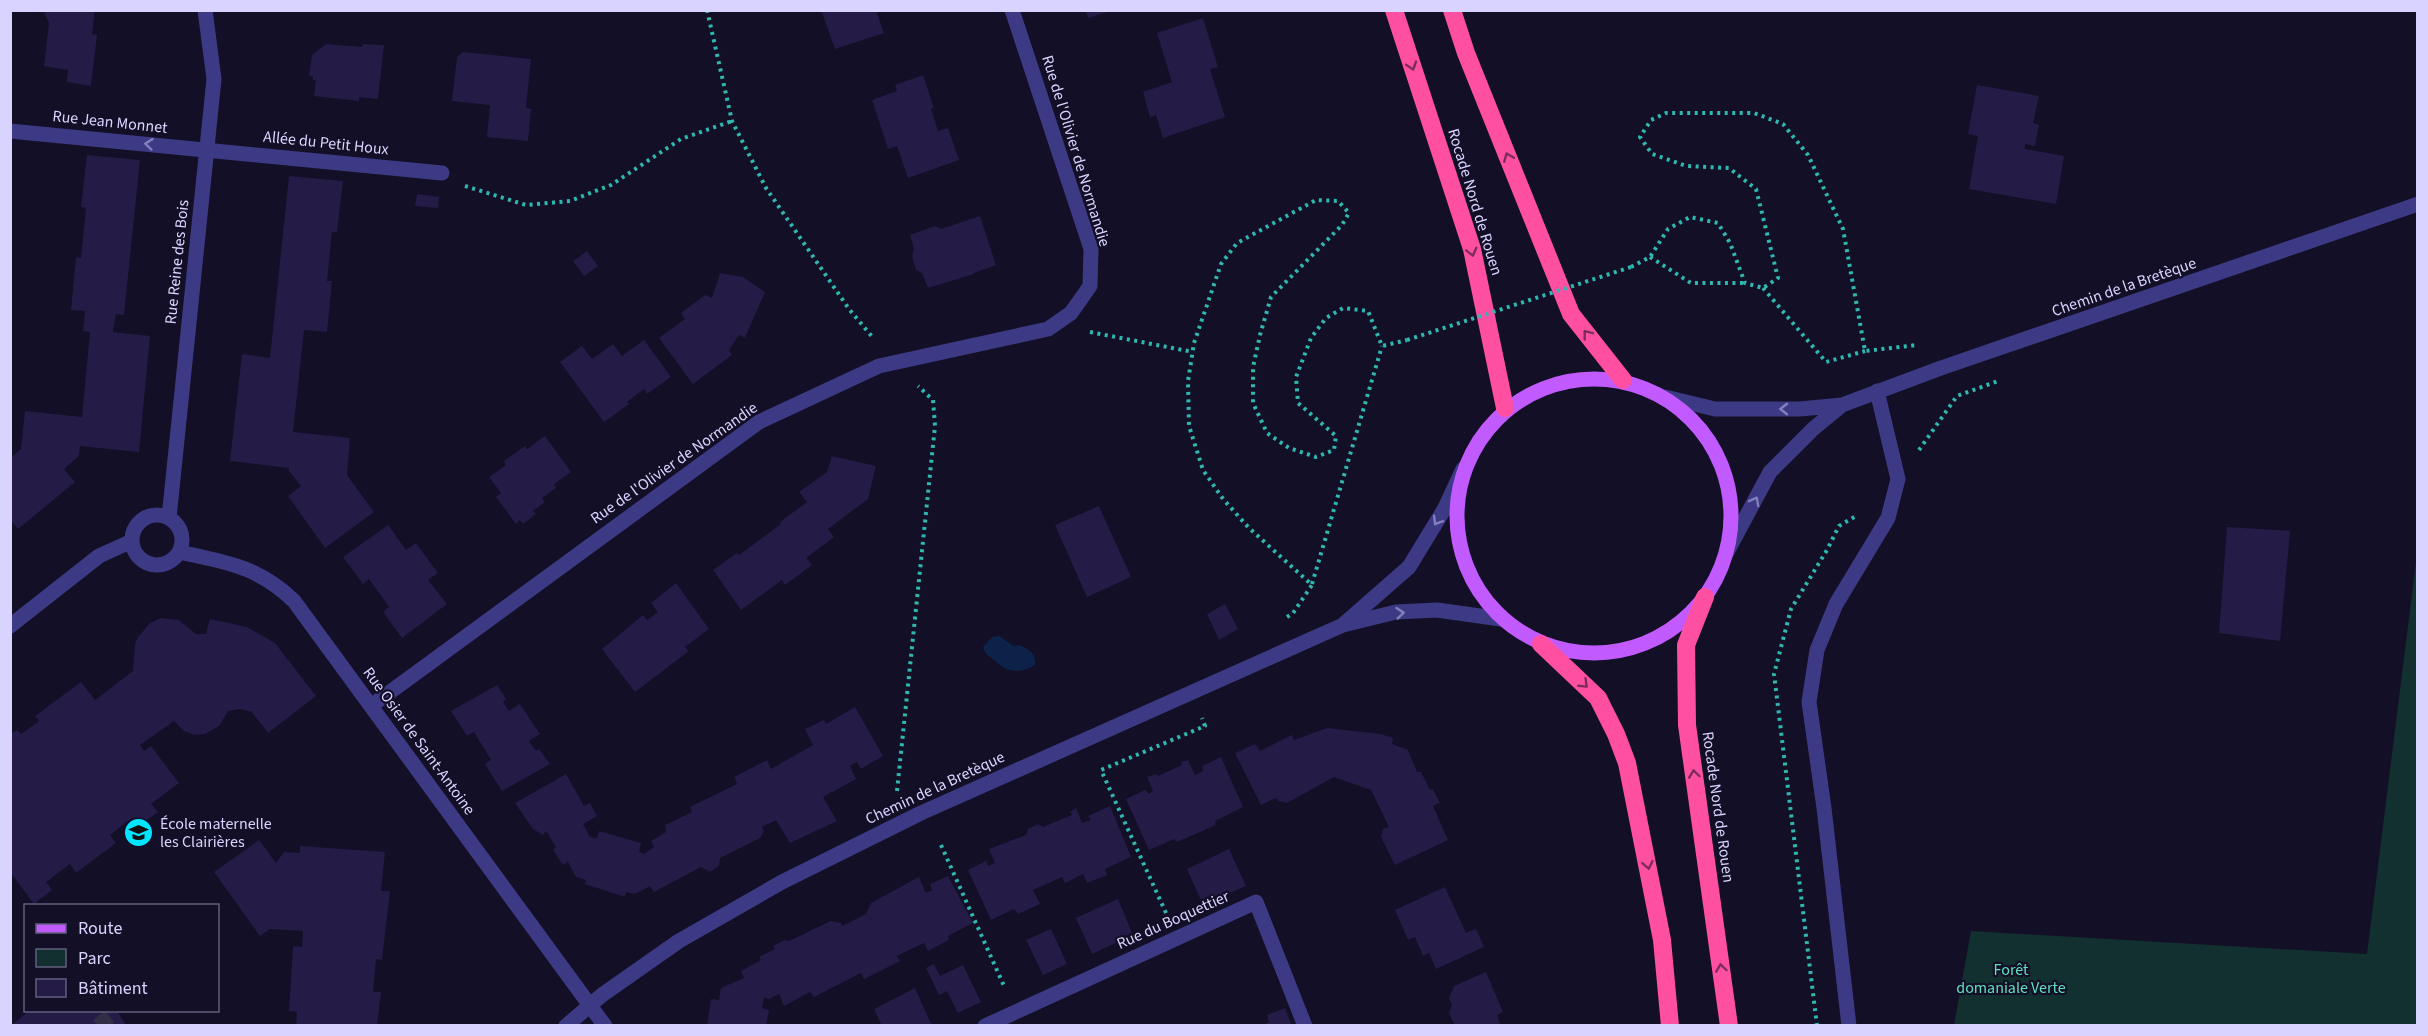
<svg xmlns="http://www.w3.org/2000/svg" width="2428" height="1036" viewBox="0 0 2428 1036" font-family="'Source Sans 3',sans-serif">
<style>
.green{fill:#12302f}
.water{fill:#0c2248}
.building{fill:#241b47}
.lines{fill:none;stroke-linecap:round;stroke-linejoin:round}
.minor-tunnel{stroke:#312d47;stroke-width:15;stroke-dasharray:15 8;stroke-linecap:butt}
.path{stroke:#2fb8b0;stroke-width:4;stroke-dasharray:3 4.5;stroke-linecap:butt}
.minor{stroke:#3d3a85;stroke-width:15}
.major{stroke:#c25bff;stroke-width:15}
.highway{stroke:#ff4fa3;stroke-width:18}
.path-bridge{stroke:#2fb8b0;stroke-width:4;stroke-dasharray:3 4.5;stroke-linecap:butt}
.oneway{stroke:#7d2c5e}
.oneway2{stroke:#837fbc}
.labels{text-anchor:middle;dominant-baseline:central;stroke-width:4.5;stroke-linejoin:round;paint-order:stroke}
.street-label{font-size:16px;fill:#d9d4ff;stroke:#130f26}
.poi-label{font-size:16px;fill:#d9d4ff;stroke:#130f26;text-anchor:start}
.park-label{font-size:16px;fill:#5fe0c0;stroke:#130f26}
</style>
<rect width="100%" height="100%" fill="#130f26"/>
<path class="green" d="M2417 554V1025H1954L1971 931 2367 954Z"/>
<path class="water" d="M999 636 1014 646 1019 645C1028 649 1037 653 1035 665 1022 674 1007 673 995 661 989 656 985 655 983 647L992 637Z"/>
<path class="building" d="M43 10H95L92 34 97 35 91 86 67 82 68 70 44 66 49 23Z
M821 10H876L884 33 835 49Z
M1085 10H1111V11L1088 18Z
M1203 18 1218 67 1210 69 1225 117 1163 138 1156 115 1150 117 1143 92 1172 82 1157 33Z
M326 44 362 47 363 44 384 45 378 99 359 97V101L314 96 316 80H313V76H309L312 55Z
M463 52 531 59 526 108 531 109 528 141 487 137 490 105 452 101 457 57Z
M923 75 934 108 931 109 938 131 948 128 959 160 908 178 897 146 888 149 872 100 897 91 895 85Z
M1977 85 2039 96 2033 123 2039 125 2035 146 2025 144V149L2064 156 2056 204 1969 189 1978 136 1968 134Z
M87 155 140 160 124 315 116 314 113 332 150 336 139 452 80 446 79 456 64 469 75 482 18 529 10 520V458L21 449 25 411 82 417 90 332 83 331 85 311 71 310 76 257 81 258 86 208 81 207Z
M289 176 343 181 337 232H332L327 281H332L327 332 304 330 293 432 350 438 347 475 374 512 325 548 288 496 301 486 289 471V468L230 461 242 354 270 358Z
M417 194 439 197 438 208 415 206Z
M980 216 996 265 974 273V274L928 288 922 273 916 270 912 256 914 249 910 235 935 226 941 229Z
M587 251 598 266 584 276 573 261Z
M720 273 743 277 765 292 745 338 739 335 729 350 732 355 693 384 659 338 685 319 681 313 705 295 712 298Z
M644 340 671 377 647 394 644 389 627 402 629 404 604 422 560 362 582 346 592 359 613 344 622 356Z
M545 436 571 472 554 484 556 488 542 498 545 502 533 511 536 514 523 524 520 520 516 524 496 497 501 493 489 477 506 465 504 461 525 446 527 449Z
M832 456 876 466 868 499 828 529 834 537 806 558 812 565 785 585 782 580 741 610 713 570 737 553 739 555 781 524 780 522 807 502 799 492 827 472Z
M1099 506 1131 577 1087 597 1055 525Z
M388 525 406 550 416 543 438 573 428 580 447 604 402 638 383 612 389 607 369 579 363 584 343 557Z
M2227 527 2290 531 2280 641 2219 633Z
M676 583 709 629 685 647 689 651 635 692 602 649 643 615 647 620 658 612 651 603Z
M1225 604 1238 629 1219 640 1207 614Z
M161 618 179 620 196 634H206L210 619 247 627 275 643 316 696 268 733 252 712 240 709 228 711 219 726 205 734 194 735 184 731 174 721 140 745 144 751 151 746 179 783 151 804 158 812 139 826 133 817 110 835 116 843 76 873 70 864 46 882 52 890 34 904 10 872V734L17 730 21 734 39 721 35 716 81 682 95 700 133 671 135 644 138 637 150 623Z
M497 685 506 699 503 702 509 711 520 704 540 734 529 741 536 751 539 749 550 764 502 791 485 764 491 760 474 732 467 736 451 711Z
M855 707 883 756 861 769 857 762 850 766 856 779 823 797 837 821 790 843 776 820 762 827 764 831 760 838 720 858 719 866 710 872 701 867 654 892 650 886 635 894 626 892 625 897 585 884 586 880 576 877 568 862 563 865 553 850 556 847 546 831 543 835 533 829 515 803 566 774 584 806 590 803 597 816 583 824 590 837 597 838 599 831 641 843 639 852 644 854 654 847 651 841 666 832 665 825 692 812 690 807 737 784 734 777 767 760 771 769 813 745 805 729 824 720 826 724Z
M1327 728 1381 734 1393 738 1392 744 1408 750 1417 772H1421L1430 790 1433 789 1440 803 1433 806 1448 840 1395 865 1381 837 1383 829 1389 827 1371 790 1334 777 1287 803 1278 801 1276 798 1261 805 1235 753 1255 744 1260 751 1292 735 1294 740Z
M1221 757 1243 807 1215 821 1216 825 1177 842 1174 839 1149 850 1126 799 1145 790 1149 794 1153 791 1147 777 1156 774 1158 776 1169 771 1182 765 1181 762 1188 760 1195 775 1203 771 1202 766Z
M1110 806 1131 857 1105 869 1107 875 1087 883 1083 874 1065 883 1062 877 1033 890 1040 904 1018 914 1014 909 991 920 968 870 986 861 988 866 995 863 989 849 1026 835 1028 829 1038 824 1043 827 1072 815 1070 812 1076 808 1082 823 1091 820 1088 816Z
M259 840 276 863 284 852 300 853V846L385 852 381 891H390L382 960 376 959 373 992H381L377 1026H296L297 1012 289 1011 293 946 302 947 303 931 270 929 260 936 214 872Z
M1229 849 1246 886 1203 905 1187 869Z
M948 876 973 923 948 936 949 940 928 951 924 943 897 956 900 961 864 979 861 973 814 997 810 992 784 1006 779 994 769 999 764 998 762 1008 769 1010 766 1026H707L711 999 719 1000 721 988 744 978 741 971 761 960 759 957 775 949 773 946 785 940 789 941 831 921 841 923 842 926 866 914 871 903 919 877 926 893 932 890 930 884Z
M1445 887 1466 933 1476 929 1484 947 1436 969 1429 953 1423 956 1415 937 1408 940 1395 910Z
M1118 899 1133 935 1092 954 1076 918Z
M1051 929 1067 964 1043 975 1026 940Z
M934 964 940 976 963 965 981 1002 958 1013 947 991 939 995 926 968Z
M1486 972 1503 1012 1497 1015 1501 1026H1455L1449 1013 1452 1005 1449 998 1454 986Z
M915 988 932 1026H882L874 1009Z
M1285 1008 1292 1026H1261L1269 1022 1267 1015Z
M29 1011H116L127 1026H10Z"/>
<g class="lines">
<path class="minor-tunnel" d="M98 1026 116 1011"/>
<path class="path" d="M707 10 732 121 766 188 849 309 874 339
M465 186 526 205 570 201 611 185 681 139 732 121
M1650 257 1691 283H1745
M1631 267 1650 257 1668 229 1690 217 1718 223 1730 243 1745 283 1763 288 1778 278 1756 189 1729 168 1686 166 1652 154 1640 137 1651 120 1666 113H1754L1783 124 1808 155 1843 229 1865 351 1917 345
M1763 288 1826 362 1865 351
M1090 332 1193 352
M1919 450 1957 396 1998 381
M1312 584 1382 346
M1287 617 1293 613 1312 585 1249 528 1223 499 1203 470 1189 426 1188 381 1194 343 1221 264 1237 243 1316 200 1338 201 1349 213 1342 225 1271 297 1260 335 1253 367V403L1267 433 1289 448 1316 457 1334 450 1336 436 1298 403 1296 377 1311 338 1326 318 1343 308 1368 311 1382 346 1407 340
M897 791 935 426 933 400 918 386
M941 845 1004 986
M1166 913 1101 770 1205 726 1202 718
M1817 1026 1774 674 1791 609 1827 550 1839 526 1856 516"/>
<path class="minor" d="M10 131 442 173
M1665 397 1715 409H1800L1842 405 1941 368 2418 204
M132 540a25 25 0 1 1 50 0a25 25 0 1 1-50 0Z
M169 518 214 79 205 10
M179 552C225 562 258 566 294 601L605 1026
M1727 552 1770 472 1813 429 1842 405
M1344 624 1409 567 1445 508 1463 469
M10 626 99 556 132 541
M371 706 759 422 879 366 1048 329 1071 313 1090 286 1091 249 1012 10
M566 1026 602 995 679 941 782 882 921 813 1343 625 1396 612 1437 610 1501 619
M985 1026 1256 902 1305 1026
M1849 1026 1824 808 1809 702 1817 650 1836 604 1888 518 1898 479 1877 391"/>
<path class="major" d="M1457 516a137 137 0 1 1 274 0a137 137 0 1 1-274 0Z"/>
<path class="highway" d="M1394 10 1472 249 1505 408
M1452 10 1466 53 1571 314 1623 380
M1705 597 1686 645 1687 725 1729 1026
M1541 644 1598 698 1616 734 1627 763 1662 940 1670 1026"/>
<path class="path-bridge" d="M1407 340 1631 267"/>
</g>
<defs><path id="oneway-chevron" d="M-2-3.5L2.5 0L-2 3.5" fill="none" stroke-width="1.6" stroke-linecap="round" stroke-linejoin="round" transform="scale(1.5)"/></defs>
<g class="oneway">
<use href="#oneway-chevron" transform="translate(1412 66) rotate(72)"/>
<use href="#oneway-chevron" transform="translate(1508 157) rotate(-112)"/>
<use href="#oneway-chevron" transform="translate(1472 252) rotate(76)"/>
<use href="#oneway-chevron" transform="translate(1587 334) rotate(-128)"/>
<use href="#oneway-chevron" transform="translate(1584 684) rotate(44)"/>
<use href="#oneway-chevron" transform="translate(1694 774) rotate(-98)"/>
<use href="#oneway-chevron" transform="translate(1648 865) rotate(79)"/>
<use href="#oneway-chevron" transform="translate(1721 968) rotate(-98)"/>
</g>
<g class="oneway2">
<use href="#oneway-chevron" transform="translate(149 144) rotate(-174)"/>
<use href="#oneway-chevron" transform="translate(1784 409) rotate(-180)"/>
<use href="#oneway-chevron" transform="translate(1755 501) rotate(-62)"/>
<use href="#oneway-chevron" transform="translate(1437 521) rotate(121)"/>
<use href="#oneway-chevron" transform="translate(1400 613) rotate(-6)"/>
</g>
<defs>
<symbol id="school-disc" viewBox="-11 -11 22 22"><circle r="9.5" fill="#00e5ff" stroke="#130f26"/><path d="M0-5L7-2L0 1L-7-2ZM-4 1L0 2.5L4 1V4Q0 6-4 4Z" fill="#111"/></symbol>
</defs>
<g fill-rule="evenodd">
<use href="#school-disc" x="122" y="816" width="33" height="33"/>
</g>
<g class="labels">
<g class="street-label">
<text transform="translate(110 122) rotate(6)">Rue Jean Monnet</text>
<text transform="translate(326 143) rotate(6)">Allée du Petit Houx</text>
<text transform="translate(1076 151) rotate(73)">Rue de l'Olivier de Normandie</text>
<text transform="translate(1475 202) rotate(73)">Rocade Nord de Rouen</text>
<text transform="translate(177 262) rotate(-84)">Rue Reine des Bois</text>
<text transform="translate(2124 287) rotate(-19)">Chemin de la Bretèque</text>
<text transform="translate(674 463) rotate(-35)">Rue de l'Olivier de Normandie</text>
<text transform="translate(419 741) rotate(54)">Rue Osier de Saint-Antoine</text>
<text transform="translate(935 788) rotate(-25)">Chemin de la Bretèque</text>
<text transform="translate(1718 807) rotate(82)">Rocade Nord de Rouen</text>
<text transform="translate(1173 920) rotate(-24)">Rue du Boquettier</text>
</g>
<g class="poi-label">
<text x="160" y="824">École maternelle<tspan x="160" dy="18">les Clairières</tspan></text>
</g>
<g class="park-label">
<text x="2011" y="970">Forêt<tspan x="2011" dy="18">domaniale Verte</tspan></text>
</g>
</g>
<rect width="2428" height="1036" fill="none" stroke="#d9d4ff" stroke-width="24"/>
<rect x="24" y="904" width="195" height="108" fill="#130f26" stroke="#625e7d" stroke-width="1.5"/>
<rect x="36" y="924" width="30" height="9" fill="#c25bff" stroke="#625e7d" stroke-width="1.5"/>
<text x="78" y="934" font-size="18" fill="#d9d4ff">Route</text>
<rect x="36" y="949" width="30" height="18" fill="#12302f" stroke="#625e7d" stroke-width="1.5"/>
<text x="78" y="964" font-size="18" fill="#d9d4ff">Parc</text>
<rect x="36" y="979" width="30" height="18" fill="#241b47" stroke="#625e7d" stroke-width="1.5"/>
<text x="78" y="994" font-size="18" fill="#d9d4ff">Bâtiment</text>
</svg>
